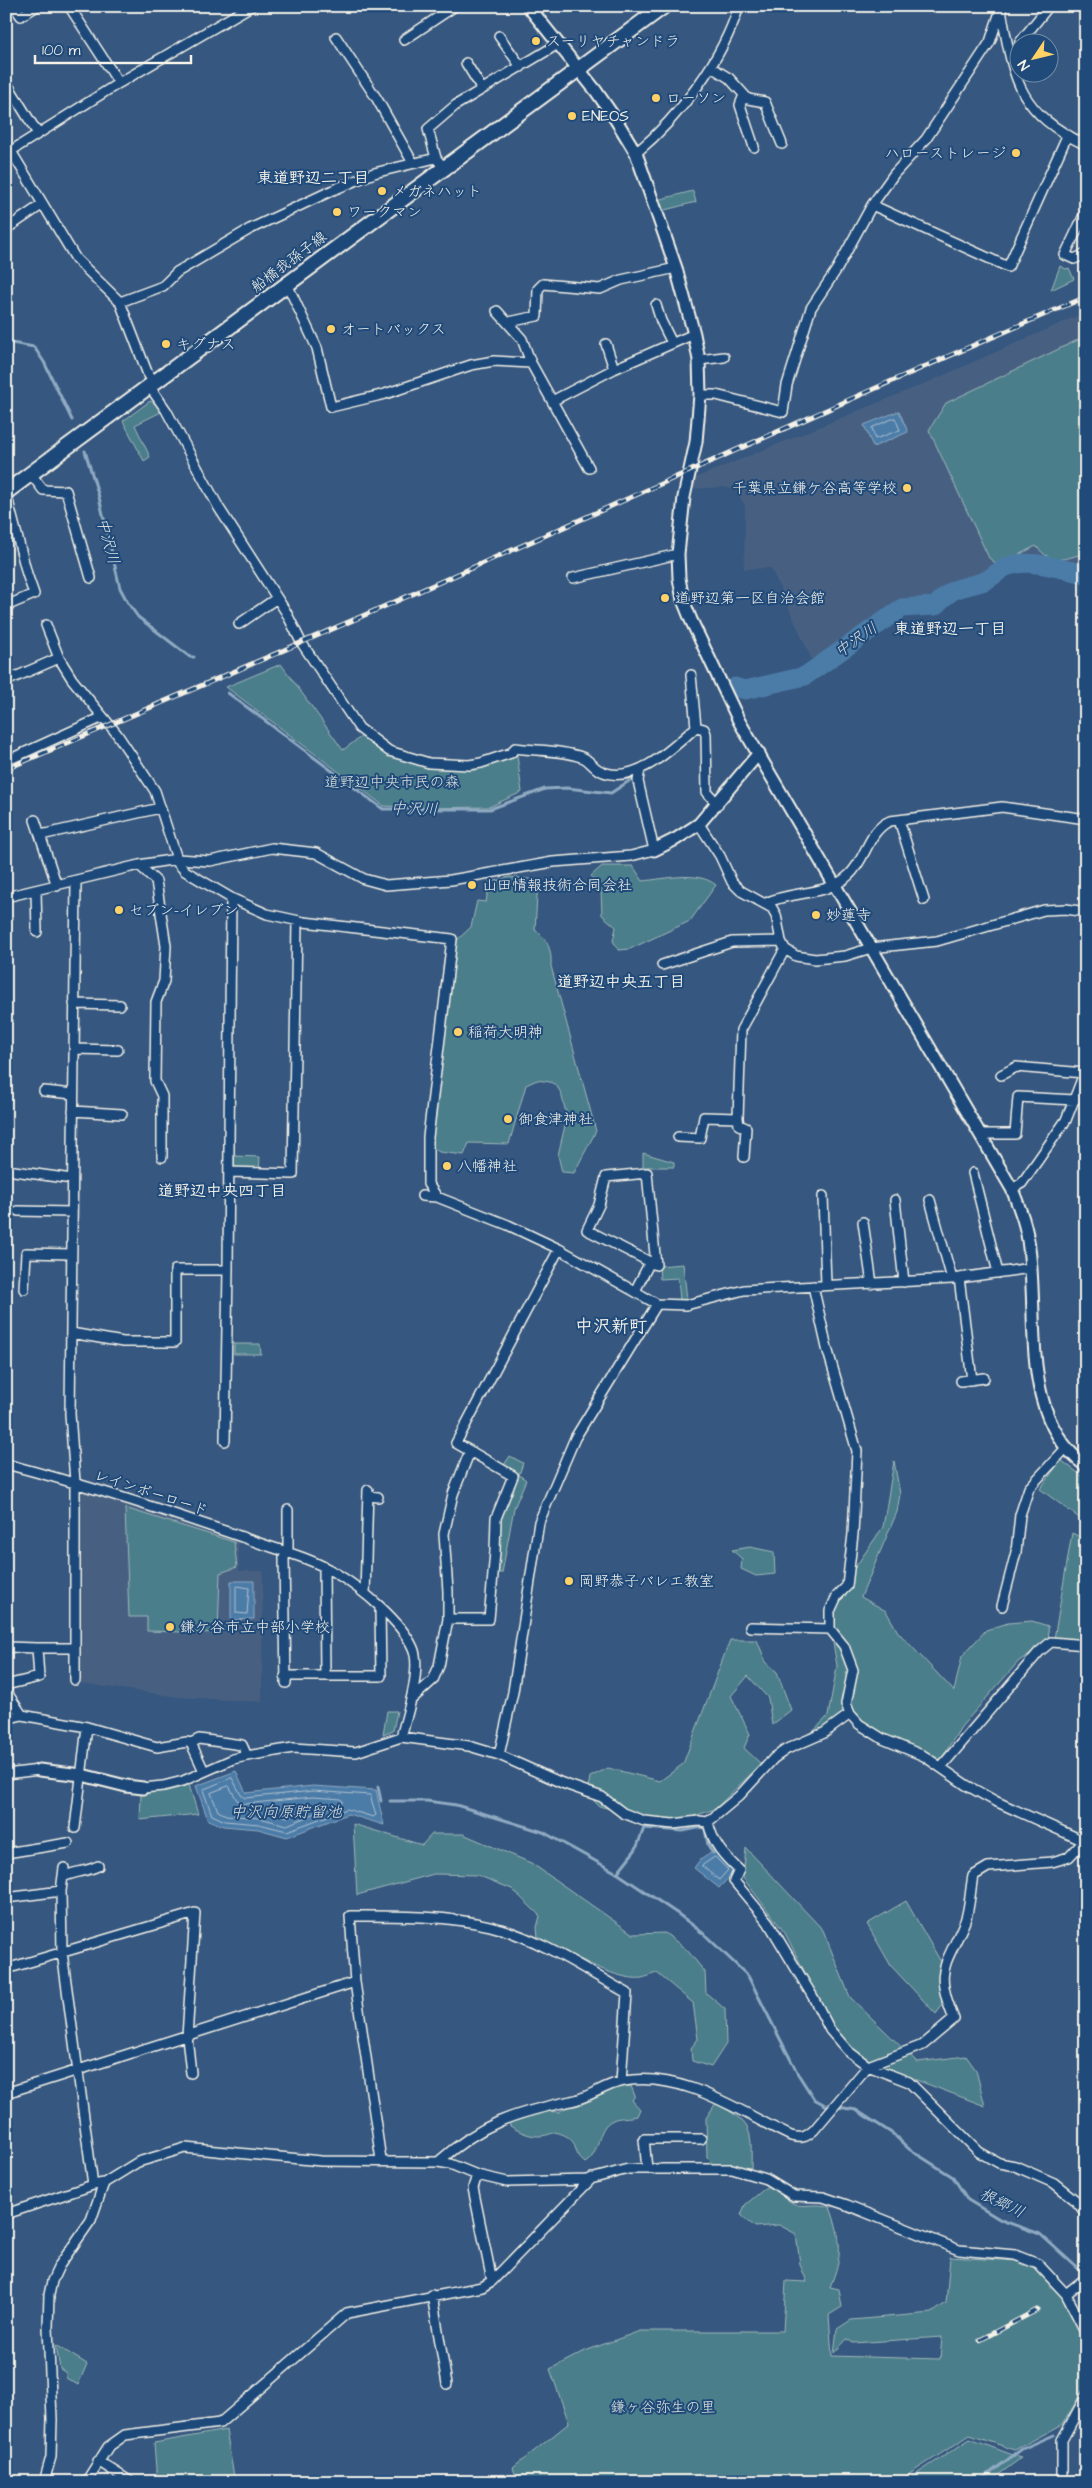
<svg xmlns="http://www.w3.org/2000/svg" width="1092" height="2488" viewBox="0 0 1092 2488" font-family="'Architects Daughter','Klee One',sans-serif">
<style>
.built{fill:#466082}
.green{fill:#4b7e8b;stroke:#a0b8ba}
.water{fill:#4c7ba8;stroke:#8faac2}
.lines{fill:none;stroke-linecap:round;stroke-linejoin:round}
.shore{stroke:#b1c2ce;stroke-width:1}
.stream{stroke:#8faac2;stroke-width:3}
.river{stroke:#4c7ba8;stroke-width:19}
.minor-casing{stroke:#f4f1e8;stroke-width:12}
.tertiary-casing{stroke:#f4f1e8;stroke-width:15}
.primary-casing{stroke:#f4f1e8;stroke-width:18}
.minor{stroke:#1f4a7a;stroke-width:9}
.tertiary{stroke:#1f4a7a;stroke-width:11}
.primary{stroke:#1f4a7a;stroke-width:14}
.rail-casing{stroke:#f4f1e8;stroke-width:5}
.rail{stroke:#1f4a7a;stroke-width:3;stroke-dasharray:9;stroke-linecap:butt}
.poi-dot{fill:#ffd166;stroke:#1f4a7a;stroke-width:2}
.labels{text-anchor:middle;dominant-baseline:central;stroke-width:4;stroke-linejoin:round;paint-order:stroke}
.poi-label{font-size:15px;fill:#f4f1e8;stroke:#1f4a7a;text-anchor:start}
.street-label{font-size:15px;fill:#f4f1e8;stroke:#1f4a7a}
.park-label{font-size:15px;fill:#dbe0da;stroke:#1f4a7a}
.neighbourhood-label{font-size:16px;font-weight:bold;fill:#f4f1e8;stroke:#1f4a7a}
.water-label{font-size:16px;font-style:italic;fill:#dbdfde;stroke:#1f4a7a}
.quarter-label{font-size:18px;font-weight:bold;fill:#f4f1e8;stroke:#1f4a7a}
</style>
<rect width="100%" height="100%" fill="#36577f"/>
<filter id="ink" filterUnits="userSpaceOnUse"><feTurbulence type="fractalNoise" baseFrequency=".02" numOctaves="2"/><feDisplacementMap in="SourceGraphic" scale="10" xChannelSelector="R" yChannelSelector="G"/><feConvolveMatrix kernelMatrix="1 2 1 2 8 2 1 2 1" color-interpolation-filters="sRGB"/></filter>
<g filter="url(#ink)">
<path class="built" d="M1086 312V568L1030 557 894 610 858 631 814 665 771 568 744 569 745 506 736 490 724 487 692 489 693 479 933 380Z
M81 1490 238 1541 239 1571H263L262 1702 179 1697 78 1683V1495Z"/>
<path class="green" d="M693 191 696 202 661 211 657 200Z
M1060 266 1066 269 1069 268 1074 279 1051 290Z
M1086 336V553C1063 559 1053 566 1036 546L998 565 989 558 929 430 946 403Z
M150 401 158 405 163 411 135 425 150 457 144 461 123 421Z
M281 664 343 750 362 736 366 741 395 757 481 766 517 755 522 792 489 807 427 808 384 806 226 687Z
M602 866H633L643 881C664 879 698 870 716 885L690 921 630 949 619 950 613 941 616 927 602 915 601 891 591 876Z
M509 877 538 880 535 930C548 939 552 950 551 966L596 1131 574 1173 562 1172 558 1155 567 1117 561 1093 556 1085 550 1082 537 1080 526 1085 509 1144 469 1143 464 1155 439 1152 430 1145 455 942 471 927 477 901 486 902 489 883Z
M643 1153 674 1162V1167H643Z
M234 1156 260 1157 259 1171 234 1168Z
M683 1264 687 1299 680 1300 678 1278 660 1279 659 1266Z
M234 1344H260L261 1354H234Z
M510 1456 523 1463 519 1475 526 1480 514 1508 502 1573H498V1521L517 1474 504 1465Z
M1061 1460 1086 1479V1523L1040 1489Z
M894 1461 900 1494 897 1512 861 1597 886 1611 898 1632 954 1691 962 1656 986 1630 1008 1623 1032 1621 1048 1626 1049 1641 1019 1661 961 1727 940 1761 878 1732 853 1713 809 1736 828 1716 837 1666 827 1608 883 1527Z
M125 1508 234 1542 237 1567 220 1573 218 1633 147 1631V1617H129Z
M1072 1533 1086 1540V1641L1054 1639Z
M750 1547 774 1552 775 1574 756 1576 741 1569 742 1559 732 1550Z
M730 1640H757L766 1662 777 1672 791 1710 772 1725 768 1698 748 1676 731 1696 750 1734 744 1748 761 1764 715 1809 679 1821 644 1818 599 1806 587 1794 590 1777 608 1768 660 1781 683 1764Z
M387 1711H397L393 1731 383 1735Z
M189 1785 198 1814 140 1820 141 1793 167 1791Z
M353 1824 422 1845 432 1834H463L531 1863 633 1934 665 1933 687 1950 705 1972 706 1993 725 2009 726 2044 711 2067 692 2061 691 2048 698 2039 693 2003 657 1973C652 1974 647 1977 642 1978 615 1982 563 1949 538 1938L537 1927 540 1916 512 1889 477 1875 434 1874 357 1895Z
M746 1848 823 1930 850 1997 917 2062 966 2056 976 2070 985 2106 869 2062 852 2050 833 2028 785 1933 743 1878Z
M906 1901 941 1962 939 1983 945 2002 936 2014 891 1966 867 1924Z
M631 2086 635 2096 632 2100 640 2109 637 2116C629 2118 619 2117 613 2120 595 2128 602 2153 585 2163 569 2151 583 2139 555 2132 538 2140 525 2135 510 2126L509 2119 544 2111 559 2112C574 2101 612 2087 631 2086Z
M716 2103C752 2124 752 2127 751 2168L714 2165 707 2158 706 2118Z
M769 2185C780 2190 784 2200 795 2204 803 2208 816 2202 830 2207 842 2240 843 2255 830 2287L839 2289 842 2307 829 2315 832 2356 940 2359 942 2337 853 2343 847 2339 834 2353 837 2329 851 2320 932 2313 946 2303 950 2257 1019 2261 1038 2268 1060 2291 1086 2342 1084 2388 1063 2424 1015 2450 970 2435 897 2482H518L513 2468 569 2423 550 2369 585 2351 640 2331H783L786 2281 807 2282 800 2264 796 2234 779 2225 755 2227 741 2215 745 2205Z
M56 2345 87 2364 78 2385 66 2378V2373L60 2369Z
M226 2430 235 2482H157L154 2443Z
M970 2439 1021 2458 989 2482H904Z"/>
<path class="water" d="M899 411 908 432 873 447 864 425Z
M231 1581H254V1619L231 1620Z
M236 1771 246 1793 313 1786 376 1790 384 1825 348 1814 287 1837 258 1829 223 1826 208 1820 196 1786Z
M716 1849 736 1870 719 1888 694 1868 699 1861Z"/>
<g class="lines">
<path class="shore" d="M895 418 900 430 875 439 872 428Z
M238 1586 249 1588 247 1614 236 1613V1588Z
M232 1778 241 1795 245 1798 313 1791 370 1795 376 1815 373 1817 347 1809 287 1831 259 1824 225 1821 212 1815 203 1790Z
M229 1786 237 1800 244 1804 313 1797 341 1799 343 1802 287 1825 259 1818 226 1815 218 1811 211 1793Z
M301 1806 304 1808 303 1811 287 1817 273 1812 275 1809Z
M715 1857 728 1870 719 1880 702 1866Z"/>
<path class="stream" d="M6 342 34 347 44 362 72 420
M85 451 99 497 120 588 128 603 138 617 190 657H194
M228 693 383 809H490L545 789 567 788 611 793 632 779
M378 1787 381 1801
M390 1801H427L456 1805 543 1832 617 1873 678 1914 704 1934 748 1976 798 2074 814 2099 829 2107
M617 1873 636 1849 644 1828 683 1831 702 1827 705 1829 708 1845 713 1853
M781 1935 794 1958
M838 2107 856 2110 893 2134 909 2149 953 2177 968 2200 1001 2220 1040 2234 1083 2273
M1083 2418 1086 2414
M978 2482 1022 2449 1054 2435"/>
<path class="river" d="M735 687 745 690 805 676 902 608 935 606C956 585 955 590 982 582 992 579 999 569 1009 566 1031 558 1063 570 1086 574"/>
<defs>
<path id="minor" d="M14 6 21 16 37 6
M69 6 119 83
M1001 10C1014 80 1017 112 1086 145
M499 36 521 67
M336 37 377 99 413 163
M404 40 455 6
M1020 42 1049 6
M466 63 482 89
M711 67 729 78 748 99 765 102 782 144
M6 82 38 134
M744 95 740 105 754 147
M11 151 76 259 120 302 147 372 154 383
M636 153C679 117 722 61 739 6
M6 154 119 83 251 6
M440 163 436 158 428 129 456 105 558 44
M872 205 1008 267 1067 136
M1086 211 1065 255 1074 259 1086 254
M6 229 43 204
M287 284 317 348 331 407 385 394 471 365 494 361 531 363
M120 302 163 286 177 272 250 229 333 190 374 173 436 158
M656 305 661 321 672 343
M497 311 522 339 531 363 589 468
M509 322 537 316 538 289 543 284 600 289 621 280 676 268
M606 344 614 369
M699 360 724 357
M150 387 166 410 219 508 286 612 301 642 359 728 389 751 429 763 469 765 481 763 511 753 515 748C536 751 564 750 584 758 590 761 593 767 599 770 633 788 674 747 696 727L704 729 706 734 707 792 718 805
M700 395H716L783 412 787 385 811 308 837 269 872 205 894 174 926 139 990 42 1001 9
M552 401 614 369 694 334
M31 474 43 490 66 491 91 578
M6 493 27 574 34 594 6 606
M573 578 678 554
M239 624 277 598
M46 625 59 658 72 679 117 734 155 791 177 859
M691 675 696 727
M6 681 59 658
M6 761 103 717
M35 820 57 886
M899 820 924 900
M699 824 720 856 732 882 741 891 772 908 776 915 781 941 785 949 796 956 815 959 845 956 871 948 937 941 1044 910 1066 909 1086 912
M41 835 160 808
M175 860 185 871 231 898 267 914 304 922 452 939 428 1137V1184L437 1197
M139 865 156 881 166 946 164 981 156 1002 155 1081 162 1096V1157
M36 891 37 932
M6 897 139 865 177 859 210 861 272 848 316 853 364 879 386 885 451 880 553 862 631 856 654 850 638 781 640 769
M766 903C793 890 826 897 849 875 866 860 868 830 890 821L1002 807 1086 819
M662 965 732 942 781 941
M74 1004 120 1005
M74 1049 118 1050
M1001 1075 1016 1067 1084 1073
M44 1091 73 1094
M73 1111 122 1114
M738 1118 739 1125 746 1128 744 1157
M980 1134H1015L1018 1097 1075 1100
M678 1137 700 1138 704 1117 738 1118 741 1030 785 949
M14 1171 72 1179
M230 1172 293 1174 297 921
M973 1173 998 1273
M1012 1189 1022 1183 1066 1120 1086 1069
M422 1196 437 1197 508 1225 559 1249 657 1304 686 1305 744 1290 952 1279 1031 1268
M823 1196 826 1285
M895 1200 904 1282
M930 1200 952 1279
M18 1211 71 1212
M863 1222 872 1284
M959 1278 972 1380
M813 1286 827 1348 857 1451 853 1534 847 1586 837 1596 830 1611V1629L844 1646 853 1670 846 1704 850 1714 859 1724 883 1739 924 1756 966 1785 995 1801 1086 1842
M24 1289 26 1253 71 1254
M635 1291 650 1262 587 1230 599 1205 606 1177 647 1173 656 1265 650 1262
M71 1333 123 1342H175V1270H228L231 898
M961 1381 984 1378
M225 1441 228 1270
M6 1464C86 1485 164 1510 242 1537 274 1549 308 1556 337 1574 362 1589 401 1621 413 1648 422 1669 407 1715 401 1737
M368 1496 378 1497
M324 1568 325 1676H381L380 1608
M365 1594 368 1490
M1002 1606 1016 1552 1020 1515 1029 1488 1066 1448
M448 1619H489L495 1552 496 1518 513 1476 470 1451
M750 1627 830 1629
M6 1647 37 1648
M285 1676H325
M75 1680V1482L70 1414 76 882
M286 1683 284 1558 288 1548V1510
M6 1685 39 1677 37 1648H74
M6 1691 22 1715
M412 1699 433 1680 439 1666 448 1619V1591L444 1534 453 1494 470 1451 456 1443 559 1249
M6 1719 22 1715 87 1727 157 1747 187 1742 191 1743 204 1771
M191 1743 199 1739 242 1745 247 1756
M499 1755 513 1692 539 1522 575 1438 657 1304
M941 1767 1039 1652 1051 1642 1086 1645
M6 1774 39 1770
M143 1788 163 1786 183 1781 233 1759 247 1756 293 1748 356 1752 401 1737 469 1746 499 1755 562 1783 602 1797 623 1813 644 1821 673 1824 699 1821 708 1822C713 1844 723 1855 739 1870L734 1881 768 1922 813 1997 830 2030 848 2051 868 2066 909 2082 979 2152 999 2163 1015 2166 1054 2183 1074 2199 1086 2213
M708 1822 739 1796 774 1758 787 1749 824 1733 850 1714
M75 1828 87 1727
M6 1853 68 1843
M64 1868 61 1891 62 1952 93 2185
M63 1877C75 1871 86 1872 98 1866
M6 1898 61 1891
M6 1969 195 1913 187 2037 191 2073
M6 2093 355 1982
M381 2160 355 1982 350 1916C396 1916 445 1915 490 1926 539 1938 584 1969 627 1993L621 2082
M438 2162C482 2123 514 2113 571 2101 589 2098 605 2084 624 2081 685 2071 739 2112 791 2136 802 2139 806 2137 814 2130L868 2066 923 2045 954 2019C933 1968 946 1967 965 1921 970 1908 970 1890 973 1876L988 1867 1052 1862 1069 1857 1084 1841 1086 1826
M647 2169 644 2139H701
M477 2175 473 2188 492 2281
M6 2214 93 2185 104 2183 138 2162 185 2148 321 2161 438 2162 450 2164 477 2175 507 2182 587 2180 628 2169H732L766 2179 794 2196 823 2197 847 2205 959 2250 1015 2255 1038 2264 1066 2294 1086 2333
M1066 2294 1086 2278
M432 2295 447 2384
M98 2461 131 2482
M44 2482 51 2457 52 2419 48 2327 49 2295 52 2281 59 2266 91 2220 104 2183
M86 2482 108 2447 125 2435 220 2423 347 2313 482 2287 492 2281 592 2178
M1062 2482V2440L1086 2396"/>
<path id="tertiary" d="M528 6 596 91 616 120 636 153 676 268 694 334 699 360 700 395 696 442 684 497 678 554 679 578 683 600 691 620 739 721 1012 1189C1020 1209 1027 1227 1029 1248 1039 1321 1019 1417 1086 1466
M654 850 676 839 699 824 759 753
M39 1770 82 1775 126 1786 143 1788"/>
<path id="primary" d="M6 492 664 6"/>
</defs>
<use href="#minor" class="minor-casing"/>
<use href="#tertiary" class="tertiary-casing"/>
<use href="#primary" class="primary-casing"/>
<use href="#minor" class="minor"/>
<use href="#tertiary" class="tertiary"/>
<use href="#primary" class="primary"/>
<defs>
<path id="rail" d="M6 769C166 701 326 633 485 562 685 474 884 382 1086 297
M980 2340 1037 2310"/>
</defs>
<use href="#rail" class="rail-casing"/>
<use href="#rail" class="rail"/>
</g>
</g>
<g class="poi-dot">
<circle cx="536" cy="41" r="5"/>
<circle cx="656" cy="98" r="5"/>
<circle cx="572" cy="116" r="5"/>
<circle cx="1016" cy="153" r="5"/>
<circle cx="382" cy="191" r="5"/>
<circle cx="337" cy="212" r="5"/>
<circle cx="331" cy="329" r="5"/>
<circle cx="166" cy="344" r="5"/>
<circle cx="907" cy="488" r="5"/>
<circle cx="665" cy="598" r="5"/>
<circle cx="472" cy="885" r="5"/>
<circle cx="119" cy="910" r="5"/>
<circle cx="816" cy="915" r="5"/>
<circle cx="458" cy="1032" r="5"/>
<circle cx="508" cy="1119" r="5"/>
<circle cx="447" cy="1166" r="5"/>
<circle cx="569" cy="1581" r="5"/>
<circle cx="170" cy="1627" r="5"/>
</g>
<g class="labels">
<g class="poi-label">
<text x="546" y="41">スーリヤチャンドラ</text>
<text x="666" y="98">ローソン</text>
<text x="582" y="116">ENEOS</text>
<text x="1006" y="153" text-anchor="end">ハローストレージ</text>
<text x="392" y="191">メガネハット</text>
<text x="347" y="212">ワークマン</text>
<text x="341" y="329">オートバックス</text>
<text x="176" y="344">キグナス</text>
<text x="897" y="488" text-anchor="end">千葉県立鎌ケ谷高等学校</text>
<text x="675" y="598">道野辺第一区自治会館</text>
<text x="482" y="885">山田情報技術合同会社</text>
<text x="129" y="910">セブン-イレブン</text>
<text x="826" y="915">妙蓮寺</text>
<text x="468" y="1032">稲荷大明神</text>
<text x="518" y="1119">御食津神社</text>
<text x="457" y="1166">八幡神社</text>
<text x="579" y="1581">岡野恭子バレエ教室</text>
<text x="180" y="1627">鎌ケ谷市立中部小学校</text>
</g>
<g class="street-label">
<text transform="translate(289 262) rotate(-37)">船橋我孫子線</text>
<text transform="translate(151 1493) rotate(18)">レインボーロード</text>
</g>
<g class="park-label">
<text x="392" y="782">道野辺中央市民の森</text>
<text x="663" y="2407">鎌ヶ谷弥生の里</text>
</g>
<g class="neighbourhood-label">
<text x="313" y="178">東道野辺二丁目</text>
<text x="950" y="629">東道野辺一丁目</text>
<text x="621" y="982">道野辺中央五丁目</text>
<text x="222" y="1191">道野辺中央四丁目</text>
</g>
<g class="water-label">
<text transform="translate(108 541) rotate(75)">中沢川</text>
<text transform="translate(856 640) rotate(-35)">中沢川</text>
<text transform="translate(414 809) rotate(1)">中沢川</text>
<text x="286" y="1812">中沢向原貯留池</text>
<text transform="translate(1002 2203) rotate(26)">根郷川</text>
</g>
<g class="quarter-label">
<text x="611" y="1326">中沢新町</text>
</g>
</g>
<rect width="1092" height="2488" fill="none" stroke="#1f4a7a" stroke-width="25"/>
<rect x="12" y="12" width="1067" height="2463" fill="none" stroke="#f4f1e8" stroke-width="2" filter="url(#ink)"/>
<g transform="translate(1034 58) rotate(235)"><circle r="24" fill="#1f4a7a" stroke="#748da6"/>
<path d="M0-4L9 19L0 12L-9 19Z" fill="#ffd166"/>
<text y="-8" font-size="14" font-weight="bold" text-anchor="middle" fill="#f4f1e8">N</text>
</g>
<path d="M35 55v8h156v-8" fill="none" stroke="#f4f1e8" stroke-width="2.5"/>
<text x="42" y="55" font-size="15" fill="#f4f1e8" stroke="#1f4a7a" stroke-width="4" paint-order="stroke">100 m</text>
</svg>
